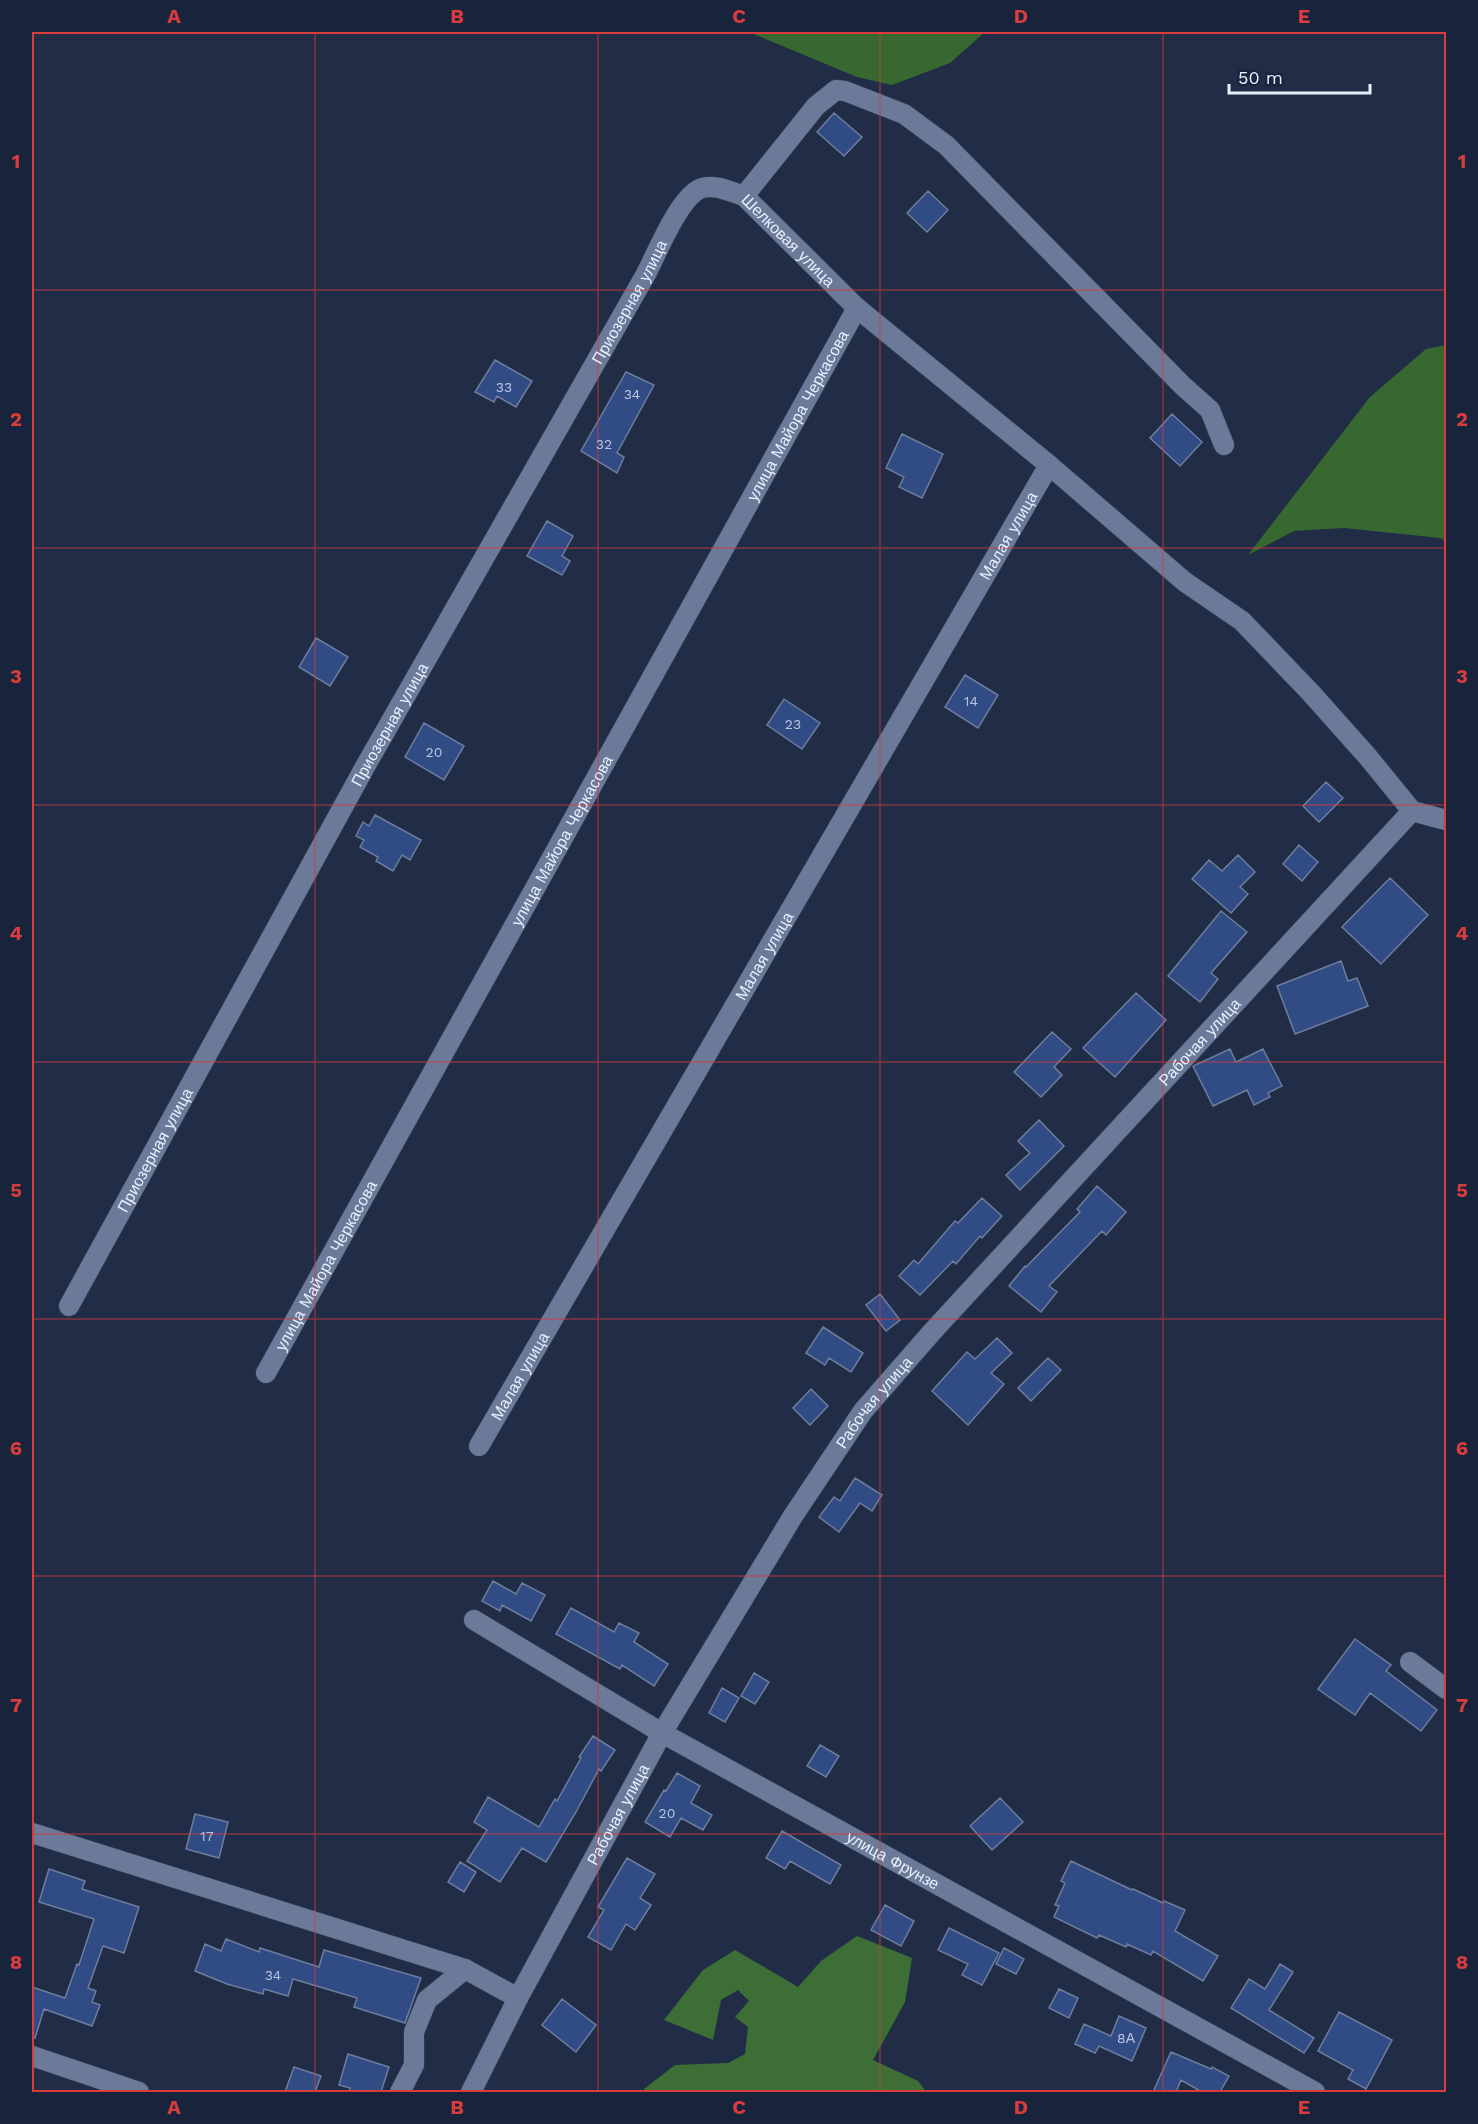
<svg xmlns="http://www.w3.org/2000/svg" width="1478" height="2124" viewBox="0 0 1478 2124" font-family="'Work Sans',sans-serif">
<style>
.forest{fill:#3d6e35}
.water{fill:#37682f}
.building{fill:#314b85;stroke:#6e7d9c;stroke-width:1.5}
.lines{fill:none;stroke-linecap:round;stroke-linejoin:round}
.minor-casing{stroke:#3f495e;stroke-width:21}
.minor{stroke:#6b7a98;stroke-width:20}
.grid{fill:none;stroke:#d83c3d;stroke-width:1.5;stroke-opacity:0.55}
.labels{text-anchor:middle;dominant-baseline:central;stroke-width:4.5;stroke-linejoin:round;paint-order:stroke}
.number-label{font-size:14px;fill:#bac6df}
.street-label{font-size:16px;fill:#e8effd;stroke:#18233c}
.neatline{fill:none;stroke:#d83c3d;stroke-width:2}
.grid-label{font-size:20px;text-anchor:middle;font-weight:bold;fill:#d83c3d}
</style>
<rect width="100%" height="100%" fill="#212d47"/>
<path class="forest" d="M857 1936 912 1958 905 2002 873 2060 918 2081 926 2092H645L644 2089 675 2065 728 2063 745 2054 748 2027 735 2017 749 2001 738 1990 721 2000 713 2040 664 2020 703 1970 735 1950 798 1987 821 1961Z"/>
<path class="water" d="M749 32H985L950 63 892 85 857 77Z
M1446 345V541L1440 538 1344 528 1294 531 1248 555 1370 397 1426 349Z"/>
<path class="building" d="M834 113 862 137 844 156 817 132Z
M928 191 948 210 927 232 907 213Z
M495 360 532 381 516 407 497 396 494 402 475 392Z
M626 372 654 385 617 453 624 457 617 473 581 451Z
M1172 414 1202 442 1180 466 1150 438Z
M902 434 943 454 922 498 899 487 904 477 886 468Z
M547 521 573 536 562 556 570 561 562 575 527 556Z
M316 638 348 657 330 686 299 667Z
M965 675 998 695 978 728 945 707Z
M784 699 820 723 802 749 767 725Z
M424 723 464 746 444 780 405 757Z
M1326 782 1343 798 1319 822 1303 806Z
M375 815 421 840 410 860 402 855 393 871 376 861 378 857 360 847 364 840 356 836 363 822 369 826Z
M1299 845 1318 862 1302 881 1283 864Z
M1238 855 1255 872 1240 887 1248 894 1231 913 1192 879 1209 860 1222 871Z
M1390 878 1428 915 1381 964 1342 927Z
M1221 911 1247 932 1211 973 1218 979 1200 1002 1168 976Z
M1341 961 1348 981 1357 978 1368 1006 1295 1034 1277 986Z
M1136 993 1166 1020 1115 1077 1083 1048Z
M1052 1032 1071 1049 1054 1067 1062 1075 1041 1097 1014 1072Z
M1230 1049 1236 1062 1263 1049 1282 1086 1268 1093 1270 1097 1254 1105 1247 1090 1213 1106 1193 1066Z
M1039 1120 1064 1146 1020 1190 1006 1175 1030 1153 1018 1141Z
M1097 1186 1126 1212 1106 1235 1102 1231 1049 1286 1057 1292 1041 1312 1009 1286 1025 1266 1026 1267 1080 1212 1077 1209Z
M982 1198 1002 1216 982 1238 980 1236 956 1264 953 1261 920 1295 899 1276 914 1260 918 1264 955 1221 958 1223Z
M880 1294 900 1320 886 1331 866 1305Z
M823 1327 863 1353 851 1372 829 1358 825 1365 806 1353Z
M997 1338 1012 1353 991 1373 1004 1384 968 1425 932 1391 967 1352 975 1359Z
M1048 1358 1061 1370 1031 1401 1018 1388Z
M811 1389 828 1406 810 1425 793 1408Z
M855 1478 882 1495 872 1511 860 1503 839 1532 819 1517 834 1497 840 1501Z
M493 1581 516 1594 522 1583 545 1595 531 1621 502 1605 500 1611 482 1601Z
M571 1608 614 1632 619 1623 639 1633 634 1642 668 1664 654 1686 622 1665 620 1669 556 1634Z
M1355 1639 1391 1665 1386 1671 1437 1710 1421 1731 1370 1693 1355 1715 1318 1689Z
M754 1673 769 1682 755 1704 741 1696Z
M722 1688 739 1698 725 1722 709 1713Z
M593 1736 615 1750 601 1771 599 1769 576 1812 546 1862 522 1848 500 1882 467 1861 487 1830 474 1822 488 1797 539 1827 555 1799 557 1801 581 1758 579 1757Z
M820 1745 839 1756 826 1777 807 1766Z
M677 1773 700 1786 691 1803 712 1815 703 1830 681 1818 670 1837 645 1822 664 1790 666 1791Z
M1000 1798 1023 1822 992 1850 970 1826Z
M195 1814 228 1822 219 1858 186 1849Z
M782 1831 841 1865 830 1884 790 1861 785 1869 766 1858Z
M627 1858 655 1874 640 1898 651 1905 635 1930 626 1924 611 1950 588 1937 604 1910 598 1907Z
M1071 1861 1132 1890 1133 1889 1163 1903 1164 1901 1185 1910 1175 1931 1218 1956 1203 1981 1153 1951 1151 1955 1127 1944 1126 1947 1099 1935 1097 1938 1054 1917 1059 1906 1055 1905 1065 1883 1061 1881Z
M460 1862 476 1872 464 1892 448 1882Z
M49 1869 85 1881 82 1889 139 1907 124 1953 103 1946 88 1988 96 1991 92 2002 100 2005 92 2026 44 2009 35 2038H32V1987L65 1998 77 1964 79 1965 94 1919 39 1902Z
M885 1905 914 1921 901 1946 871 1930Z
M949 1928 999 1953 982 1985 962 1975 968 1964 938 1950Z
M226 1939 259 1952 260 1948 319 1967 324 1950 421 1978 405 2023 354 2007 357 1998 293 1979 288 1996 264 1989 263 1994 227 1984 195 1971 205 1944 221 1951Z
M1004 1948 1024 1959 1016 1974 996 1964Z
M1280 1964 1293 1972 1269 2010 1314 2038 1304 2053 1231 2008 1249 1979 1265 1989Z
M1059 1989 1078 1998 1069 2018 1049 2008Z
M562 1999 596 2025 576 2052 542 2025Z
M1339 2012 1392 2040 1366 2089 1348 2079 1353 2070 1318 2051Z
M1119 2016 1146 2028 1132 2061 1099 2046 1095 2053 1075 2044 1084 2024 1111 2036Z
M1171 2052 1211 2069 1212 2067 1229 2076 1220 2092H1202L1181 2080 1176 2092H1153Z
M348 2054 389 2067 381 2092H349L350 2088 339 2085Z
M294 2067 321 2076 315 2092H285Z"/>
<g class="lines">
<defs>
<g id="minor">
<path id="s1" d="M1224 445 1210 410 1183 386 946 145 904 114 845 91 836 90 816 106 744 196 857 308 1049 465 1185 582 1242 621 1311 693 1368 757 1412 811"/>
<path d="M1412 811 1446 820"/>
<path id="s2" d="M69 1306 366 765 646 274C657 253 680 195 702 188 716 184 731 192 744 196"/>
<path id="s3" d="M266 1373 857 308"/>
<path id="s4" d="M479 1446 1049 465"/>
<path id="s5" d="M474 1620 662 1733 1315 2092"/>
<path d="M1410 1662 1446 1689"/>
<path d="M32 1833 465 1969 518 1998"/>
<path d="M32 2056 139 2092"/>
<path d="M400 2092 414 2065V2032L427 2000 465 1969"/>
<path id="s6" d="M471 2092 518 1998 662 1733 793 1516 863 1411 932 1332 1412 811"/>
</g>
</defs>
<use href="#minor" class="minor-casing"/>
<use href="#minor" class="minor"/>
</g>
<path class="grid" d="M315 32V2092M598 32V2092M880 32V2092M1163 32V2092M32 290H1446M32 548H1446M32 805H1446M32 1062H1446M32 1319H1446M32 1576H1446M32 1834H1446"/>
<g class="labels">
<g class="number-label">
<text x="504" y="387">33</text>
<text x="632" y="394">34</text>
<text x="604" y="444">32</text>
<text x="971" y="701">14</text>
<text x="793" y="724">23</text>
<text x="434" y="752">20</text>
<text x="667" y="1813">20</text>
<text x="207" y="1836">17</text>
<text x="273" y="1975">34</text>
<text x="1126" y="2038">8А</text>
</g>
<g class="street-label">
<text stroke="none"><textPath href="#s1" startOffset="740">Шелковая улица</textPath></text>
<text stroke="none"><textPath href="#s2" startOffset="1150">Приозерная улица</textPath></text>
<text stroke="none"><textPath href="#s3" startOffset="1095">улица Майора Черкасова</textPath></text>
<text stroke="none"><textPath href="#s4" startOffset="1053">Малая улица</textPath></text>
<text stroke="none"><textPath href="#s2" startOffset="664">Приозерная улица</textPath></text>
<text stroke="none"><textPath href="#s3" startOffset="609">улица Майора Черкасова</textPath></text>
<text stroke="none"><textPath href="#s4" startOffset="567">Малая улица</textPath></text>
<text stroke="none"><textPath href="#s6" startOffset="1286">Рабочая улица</textPath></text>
<text stroke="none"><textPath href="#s2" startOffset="178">Приозерная улица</textPath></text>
<text stroke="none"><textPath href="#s3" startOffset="123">улица Майора Черкасова</textPath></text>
<text stroke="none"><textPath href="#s4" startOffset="81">Малая улица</textPath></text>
<text stroke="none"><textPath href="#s6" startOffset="800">Рабочая улица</textPath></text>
<text stroke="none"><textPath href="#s6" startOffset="314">Рабочая улица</textPath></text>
<text stroke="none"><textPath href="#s5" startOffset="483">улица Фрунзе</textPath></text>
</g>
</g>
<rect width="1478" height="2124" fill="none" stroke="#18233c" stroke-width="66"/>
<path d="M1229 84v9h141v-9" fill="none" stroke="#e8effd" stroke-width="3"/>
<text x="1238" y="84" font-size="18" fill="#e8effd" stroke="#18233c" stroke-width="4.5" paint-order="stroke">50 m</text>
<rect x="33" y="33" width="1412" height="2058" class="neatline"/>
<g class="grid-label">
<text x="174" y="23">A</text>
<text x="457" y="23">B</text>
<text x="739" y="23">C</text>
<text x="1021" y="23">D</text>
<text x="1304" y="23">E</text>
<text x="16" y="168">1</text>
<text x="1462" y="168">1</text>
<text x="16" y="426">2</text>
<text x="1462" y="426">2</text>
<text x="16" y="683">3</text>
<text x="1462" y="683">3</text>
<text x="16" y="940">4</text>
<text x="1462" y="940">4</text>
<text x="16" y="1197">5</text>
<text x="1462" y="1197">5</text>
<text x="16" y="1455">6</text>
<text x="1462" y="1455">6</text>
<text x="16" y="1712">7</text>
<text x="1462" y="1712">7</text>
<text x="16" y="1969">8</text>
<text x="1462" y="1969">8</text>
<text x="174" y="2114">A</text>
<text x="457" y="2114">B</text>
<text x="739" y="2114">C</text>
<text x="1021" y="2114">D</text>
<text x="1304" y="2114">E</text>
</g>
</svg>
